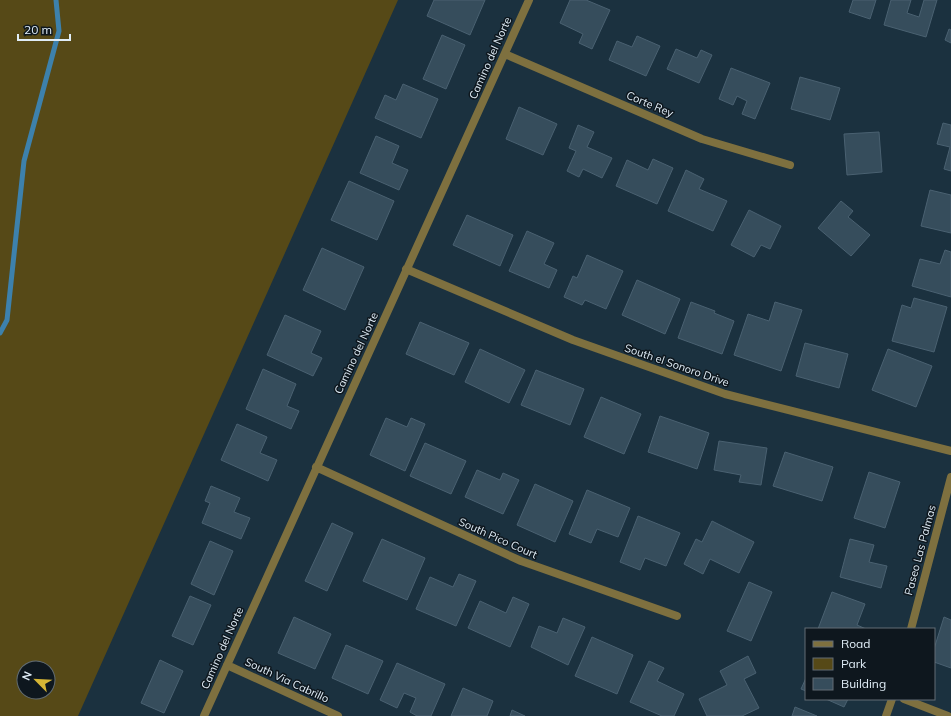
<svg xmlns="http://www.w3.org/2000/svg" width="951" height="716" viewBox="0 0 951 716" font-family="Mulish,sans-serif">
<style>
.green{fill:#564917;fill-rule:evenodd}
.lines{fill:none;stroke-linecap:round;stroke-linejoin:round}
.stream{stroke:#3d81ac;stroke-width:5}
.building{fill:#364d5c;stroke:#4a6171}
.minor{stroke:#7e703f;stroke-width:8}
.labels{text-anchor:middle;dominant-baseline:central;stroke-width:3;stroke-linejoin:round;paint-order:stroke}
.street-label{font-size:11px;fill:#e0edf7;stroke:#0e171e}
</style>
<rect width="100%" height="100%" fill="#1b313f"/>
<path class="green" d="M0 0H398L78 716H0ZM24 668H48V692H24Z"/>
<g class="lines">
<path class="stream" d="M0 333 7 320 24 161 59 31 56 0"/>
</g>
<path class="building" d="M434 0H485L470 35 427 16Z
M570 0H586L610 10 592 49 579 43 583 34 560 23Z
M853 0H876L870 19 849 12Z
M891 0H911L907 13 919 17 924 0H937L926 37 884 25Z
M949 29 951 30V43L945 40Z
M442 35 465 45 446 89 423 79Z
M637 36 660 46 646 76 609 60 617 41 632 47Z
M676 49 697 58 701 50 712 55 699 83 667 69Z
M731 68 770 83 755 119 742 114 747 101 737 96 733 105 719 99Z
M800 77 840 88 830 120 791 109Z
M403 84 438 99 421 138 375 118 385 95 396 100Z
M519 107 557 124 543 155 506 139Z
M943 123 951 125V171L944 169 950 147 937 144Z
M578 125 594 132 587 147 612 158 602 178 583 169 579 177 567 171 576 151 569 148Z
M879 132 882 172 847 175 844 134Z
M376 136 399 146 392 163 408 170 399 190 360 173Z
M653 159 673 168 657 204 616 186 627 160 648 170Z
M686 170 704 179 699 189 727 201 713 231 668 211Z
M349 181 394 201 377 240 331 220Z
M930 190 951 195V233L921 226Z
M841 201 853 211 848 217 870 235 851 256 818 228Z
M749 210 781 226 770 249 761 245 754 257 731 245Z
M467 215 513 235 500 266 453 245Z
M527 231 554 243 544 264 557 270 549 288 509 271Z
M322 248 364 267 345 310 303 290Z
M945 250 951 252V297L912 286 920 259 940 264Z
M587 255 623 271 606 309 585 300 582 305 564 297 573 276 577 278Z
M637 280 680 299 665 334 622 315Z
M914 298 947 307 934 352 892 341 902 305 911 308Z
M691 302 715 311 714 313 734 321 722 354 678 338Z
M775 302 802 310 781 371 734 355 748 314 769 321Z
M285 315 321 331 311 353 322 358 313 376 267 355Z
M420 322 469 343 454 375 406 354Z
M805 343 848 354 839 388 796 376Z
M480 349 525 370 509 403 465 382Z
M888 349 932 366 916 407 872 390Z
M263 369 296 384 287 406 299 411 291 429 246 409Z
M536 370 584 389 570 425 521 405Z
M601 397 641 414 624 454 584 437Z
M660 416 709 433 697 469 648 452Z
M386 418 407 427 411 418 425 424 405 471 370 455Z
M237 424 267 437 260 453 277 460 268 481 221 460Z
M719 441 767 448 761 485 739 482 741 475 714 470Z
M425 443 466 461 451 494 410 476Z
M785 452 833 467 822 501 773 486Z
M477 470 500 480 503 473 519 480 503 514 465 497Z
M869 472 900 482 885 528 854 518Z
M535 484 573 501 555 542 517 525Z
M211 486 240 498 234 512 250 518 241 539 202 523 210 503 205 501Z
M587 490 630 508 618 537 597 529 591 543 569 534Z
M638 516 680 533 666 566 645 558 640 570 620 562Z
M712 521 754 542 739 573 710 559 703 574 684 564 696 539 702 542Z
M332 523 353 533 327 591 305 581Z
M382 539 425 558 407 600 363 581Z
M850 539 874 545 869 562 887 566 881 588 840 577Z
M210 541 233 551 214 595 191 584Z
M459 574 476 581 456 626 416 609 430 577 453 587Z
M749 582 772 592 751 641 727 631Z
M832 592 865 604 857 625 866 629H818Z
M190 596 211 605 193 645 172 636Z
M513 597 529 604 510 647 468 628 480 601 506 613Z
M294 617 331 634 315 669 278 653Z
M944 617 951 620V668L934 662V649Z
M563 618 585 627 568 665 531 647 539 626 557 633Z
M592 637 633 655 617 694 575 676Z
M346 645 383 661 368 694 332 678Z
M748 656 756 673 744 679 759 708 742 716H707L699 699 727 685 720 671Z
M160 660 183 671 164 713 141 703Z
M649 661 664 668 657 681 684 694 674 716H662L630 702Z
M397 663 445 684 431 716H417L410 712 416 698 404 693 397 708 380 700Z
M806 678V691L801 689Z
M463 688 493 701 487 716H451Z
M826 699H848L844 707Z
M795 707 817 716H792Z
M512 710 525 716H510Z"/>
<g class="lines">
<path class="minor" d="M505 54 702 139 790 165
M406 269 573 340 725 394 951 451
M316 467 521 561 677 616
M911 629 951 477
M227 665 338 716
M904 699 948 716
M204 716 529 0
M886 716 892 699"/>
</g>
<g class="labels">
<g class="street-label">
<text transform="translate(490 58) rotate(-66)">Camino del Norte</text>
<text transform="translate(650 104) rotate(23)">Corte Rey</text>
<text transform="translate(356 353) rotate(-65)">Camino del Norte</text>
<text transform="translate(677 365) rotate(19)">South el Sonoro Drive</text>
<text transform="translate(498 538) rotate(24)">South Pico Court</text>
<text transform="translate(920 550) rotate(-75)">Paseo Las Palmas</text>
<text transform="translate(222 648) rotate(-66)">Camino del Norte</text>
<text transform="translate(287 680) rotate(25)">South Via Cabrillo</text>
</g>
</g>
<rect x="805" y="628" width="130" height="72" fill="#0e171e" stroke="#626d75"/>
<rect x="813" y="641" width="20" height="6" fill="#7e703f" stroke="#626d75"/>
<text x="841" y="648" font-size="12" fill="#e0edf7">Road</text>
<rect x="813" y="658" width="20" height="12" fill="#564917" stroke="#626d75"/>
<text x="841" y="668" font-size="12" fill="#e0edf7">Park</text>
<rect x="813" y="678" width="20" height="12" fill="#364d5c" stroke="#626d75"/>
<text x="841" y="688" font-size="12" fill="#e0edf7">Building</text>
<g transform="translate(36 680) rotate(294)"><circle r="19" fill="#0e171e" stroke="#626d75"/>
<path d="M0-3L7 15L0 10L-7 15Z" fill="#d5b535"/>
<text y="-6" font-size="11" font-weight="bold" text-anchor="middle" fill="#e0edf7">N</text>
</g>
<path d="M18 34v6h52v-6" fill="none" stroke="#e0edf7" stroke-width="2"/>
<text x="24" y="34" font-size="12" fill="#e0edf7" stroke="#0e171e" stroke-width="3" paint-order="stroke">20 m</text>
</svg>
